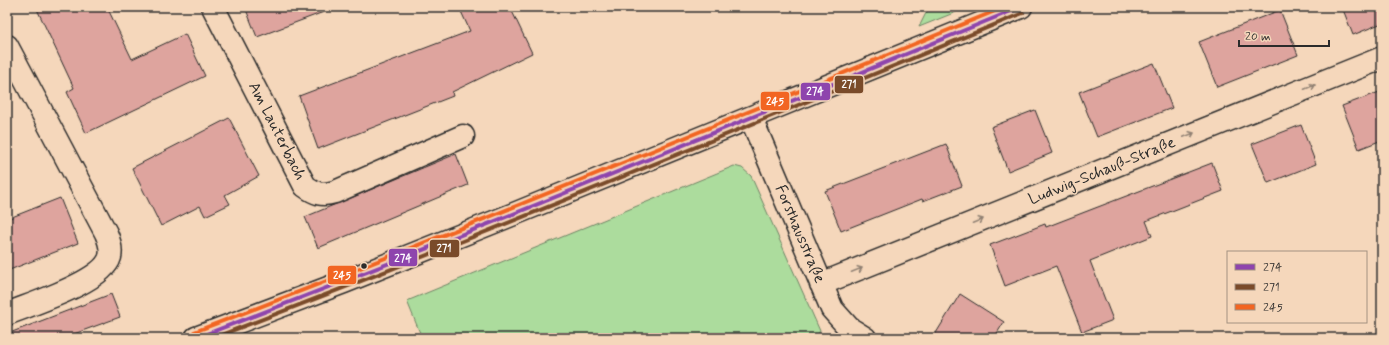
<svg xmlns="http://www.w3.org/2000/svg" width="1389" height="345" viewBox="0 0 1389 345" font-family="Mynerve,sans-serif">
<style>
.green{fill:#acdc9d;stroke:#6c8464}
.building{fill:#dea49e;stroke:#2b2b2b}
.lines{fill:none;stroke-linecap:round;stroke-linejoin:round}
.minor-casing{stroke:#2b2b2b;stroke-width:25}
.secondary-casing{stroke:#2b2b2b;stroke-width:25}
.minor{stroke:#f5d7bb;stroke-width:22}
.secondary{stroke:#f5d7bb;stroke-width:22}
.bus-1-casing{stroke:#f5d7bb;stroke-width:7}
.bus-2-casing{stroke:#f5d7bb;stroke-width:7}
.bus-3-casing{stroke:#f5d7bb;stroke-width:7}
.bus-1{stroke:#8e44ad;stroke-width:4}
.bus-2{stroke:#7a4b2a;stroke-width:4}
.bus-3{stroke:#f26522;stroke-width:4}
.oneway{stroke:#908173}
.bus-dot{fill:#2b2b2b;stroke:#f5d7bb;stroke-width:1.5}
.labels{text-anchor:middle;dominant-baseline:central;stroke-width:3;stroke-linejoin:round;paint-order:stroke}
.street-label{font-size:16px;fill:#2b2b2b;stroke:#f5d7bb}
.line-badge{stroke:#f5d7bb;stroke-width:1.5}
.badge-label{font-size:11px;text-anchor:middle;font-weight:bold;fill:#fff}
</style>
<rect width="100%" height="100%" fill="#f5d7bb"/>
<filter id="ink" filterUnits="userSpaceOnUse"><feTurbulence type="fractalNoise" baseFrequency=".025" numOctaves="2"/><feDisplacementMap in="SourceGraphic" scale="8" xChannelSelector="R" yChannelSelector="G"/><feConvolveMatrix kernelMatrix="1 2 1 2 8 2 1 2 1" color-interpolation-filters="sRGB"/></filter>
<g filter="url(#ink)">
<path class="green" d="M929 7H958L956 12 919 27Z
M734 166 742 168 751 176 820 331 816 338H422L407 301Z"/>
<path class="building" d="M36 7H107L132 59 185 34 205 76 86 133 67 92 74 88Z
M245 7H329V10L257 37Z
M459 7H510L532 53 452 92 453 96 318 149 299 96 470 31Z
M1342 7H1382V23L1353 35Z
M1280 10 1298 55 1217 87 1199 42Z
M1154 63 1172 108 1097 137 1079 92Z
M1382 91V140L1359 149 1342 106Z
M1035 110 1052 153 1008 171 991 127Z
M229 118 259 176 225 195 230 204 205 216 200 206 161 226 132 168Z
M1301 125 1316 164 1268 183 1252 144Z
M946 144 962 186 923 201 922 199 841 231 825 191Z
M456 154 468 185 318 248 305 217Z
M1212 163 1223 191 1146 221 1152 236 1090 261 1113 320 1082 332 1056 266 1005 286 990 245 1045 224 1046 227Z
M60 198 78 243 7 271V219Z
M111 294 120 317 63 338H7V334Z
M960 294 1004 322 994 338H933Z"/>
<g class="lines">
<defs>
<path id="minor" d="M213 7 305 186C316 194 322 196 335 192L463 136
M7 46 106 233C109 240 112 249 110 257 103 282 31 304 7 314
M751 118 832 309 849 328 865 338
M821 284 1382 58"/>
<path id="secondary" d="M196 338 344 282 514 214 1021 7"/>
</defs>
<use href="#minor" class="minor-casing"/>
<use href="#secondary" class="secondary-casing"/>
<use href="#minor" class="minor"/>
<use href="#secondary" class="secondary"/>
<defs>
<path id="bus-1" d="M196 338C473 233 747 119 1021 7"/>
<path id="bus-2" d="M213 338C485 235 754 123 1023 13"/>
<path id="bus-3" d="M194 332C466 229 735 117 1005 7"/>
</defs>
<use href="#bus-1" class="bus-1-casing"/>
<use href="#bus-2" class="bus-2-casing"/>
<use href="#bus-3" class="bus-3-casing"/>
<use href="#bus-1" class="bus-1"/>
<use href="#bus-2" class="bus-2"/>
<use href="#bus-3" class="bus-3"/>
</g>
<defs><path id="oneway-shaft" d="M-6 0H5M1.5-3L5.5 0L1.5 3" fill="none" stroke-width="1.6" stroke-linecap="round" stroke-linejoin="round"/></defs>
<g class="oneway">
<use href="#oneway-shaft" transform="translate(1310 87) rotate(-22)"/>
<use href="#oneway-shaft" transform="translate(1189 135) rotate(-22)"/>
<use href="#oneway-shaft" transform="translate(978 221) rotate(-22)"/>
<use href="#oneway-shaft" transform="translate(857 270) rotate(-22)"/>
</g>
</g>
<circle class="bus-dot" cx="364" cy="266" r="3.5"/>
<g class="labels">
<g class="street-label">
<text transform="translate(277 131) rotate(63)">Am Lauterbach</text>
<text transform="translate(1102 171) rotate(-22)">Ludwig-Schauß-Straße</text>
<text transform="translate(800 234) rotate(67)">Forsthausstraße</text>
</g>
</g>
<g class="line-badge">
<rect x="834" y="75" width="30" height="19" rx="4" fill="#7a4b2a"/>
<rect x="800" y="82" width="31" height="19" rx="4" fill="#8e44ad"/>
<rect x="760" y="91" width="30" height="20" rx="4" fill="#f26522"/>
<rect x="429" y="239" width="31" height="19" rx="4" fill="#7a4b2a"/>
<rect x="388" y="248" width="30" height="19" rx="4" fill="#8e44ad"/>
<rect x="327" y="265" width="30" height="20" rx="4" fill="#f26522"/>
</g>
<g class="badge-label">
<text x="849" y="88">271</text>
<text x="815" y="95">274</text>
<text x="775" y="105">245</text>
<text x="444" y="252">271</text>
<text x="403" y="262">274</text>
<text x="342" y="279">245</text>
</g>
<rect width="1389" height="345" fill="none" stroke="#f5d7bb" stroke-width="24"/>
<rect x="12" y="12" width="1365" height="321" fill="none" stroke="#2b2b2b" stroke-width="1.5" filter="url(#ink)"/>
<rect x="1227" y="251" width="140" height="72" fill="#f5d7bb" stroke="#a49281"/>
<rect x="1235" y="264" width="20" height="6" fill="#8e44ad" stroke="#a49281"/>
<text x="1263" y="271" font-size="12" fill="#2b2b2b">274</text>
<rect x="1235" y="284" width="20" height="6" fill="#7a4b2a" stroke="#a49281"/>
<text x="1263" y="291" font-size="12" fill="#2b2b2b">271</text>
<rect x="1235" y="304" width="20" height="6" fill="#f26522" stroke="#a49281"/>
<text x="1263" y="311" font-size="12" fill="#2b2b2b">245</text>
<path d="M1239 40v6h90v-6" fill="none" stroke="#2b2b2b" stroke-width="2"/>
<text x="1245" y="40" font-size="12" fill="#2b2b2b" stroke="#f5d7bb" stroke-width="3" paint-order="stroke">20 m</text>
</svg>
